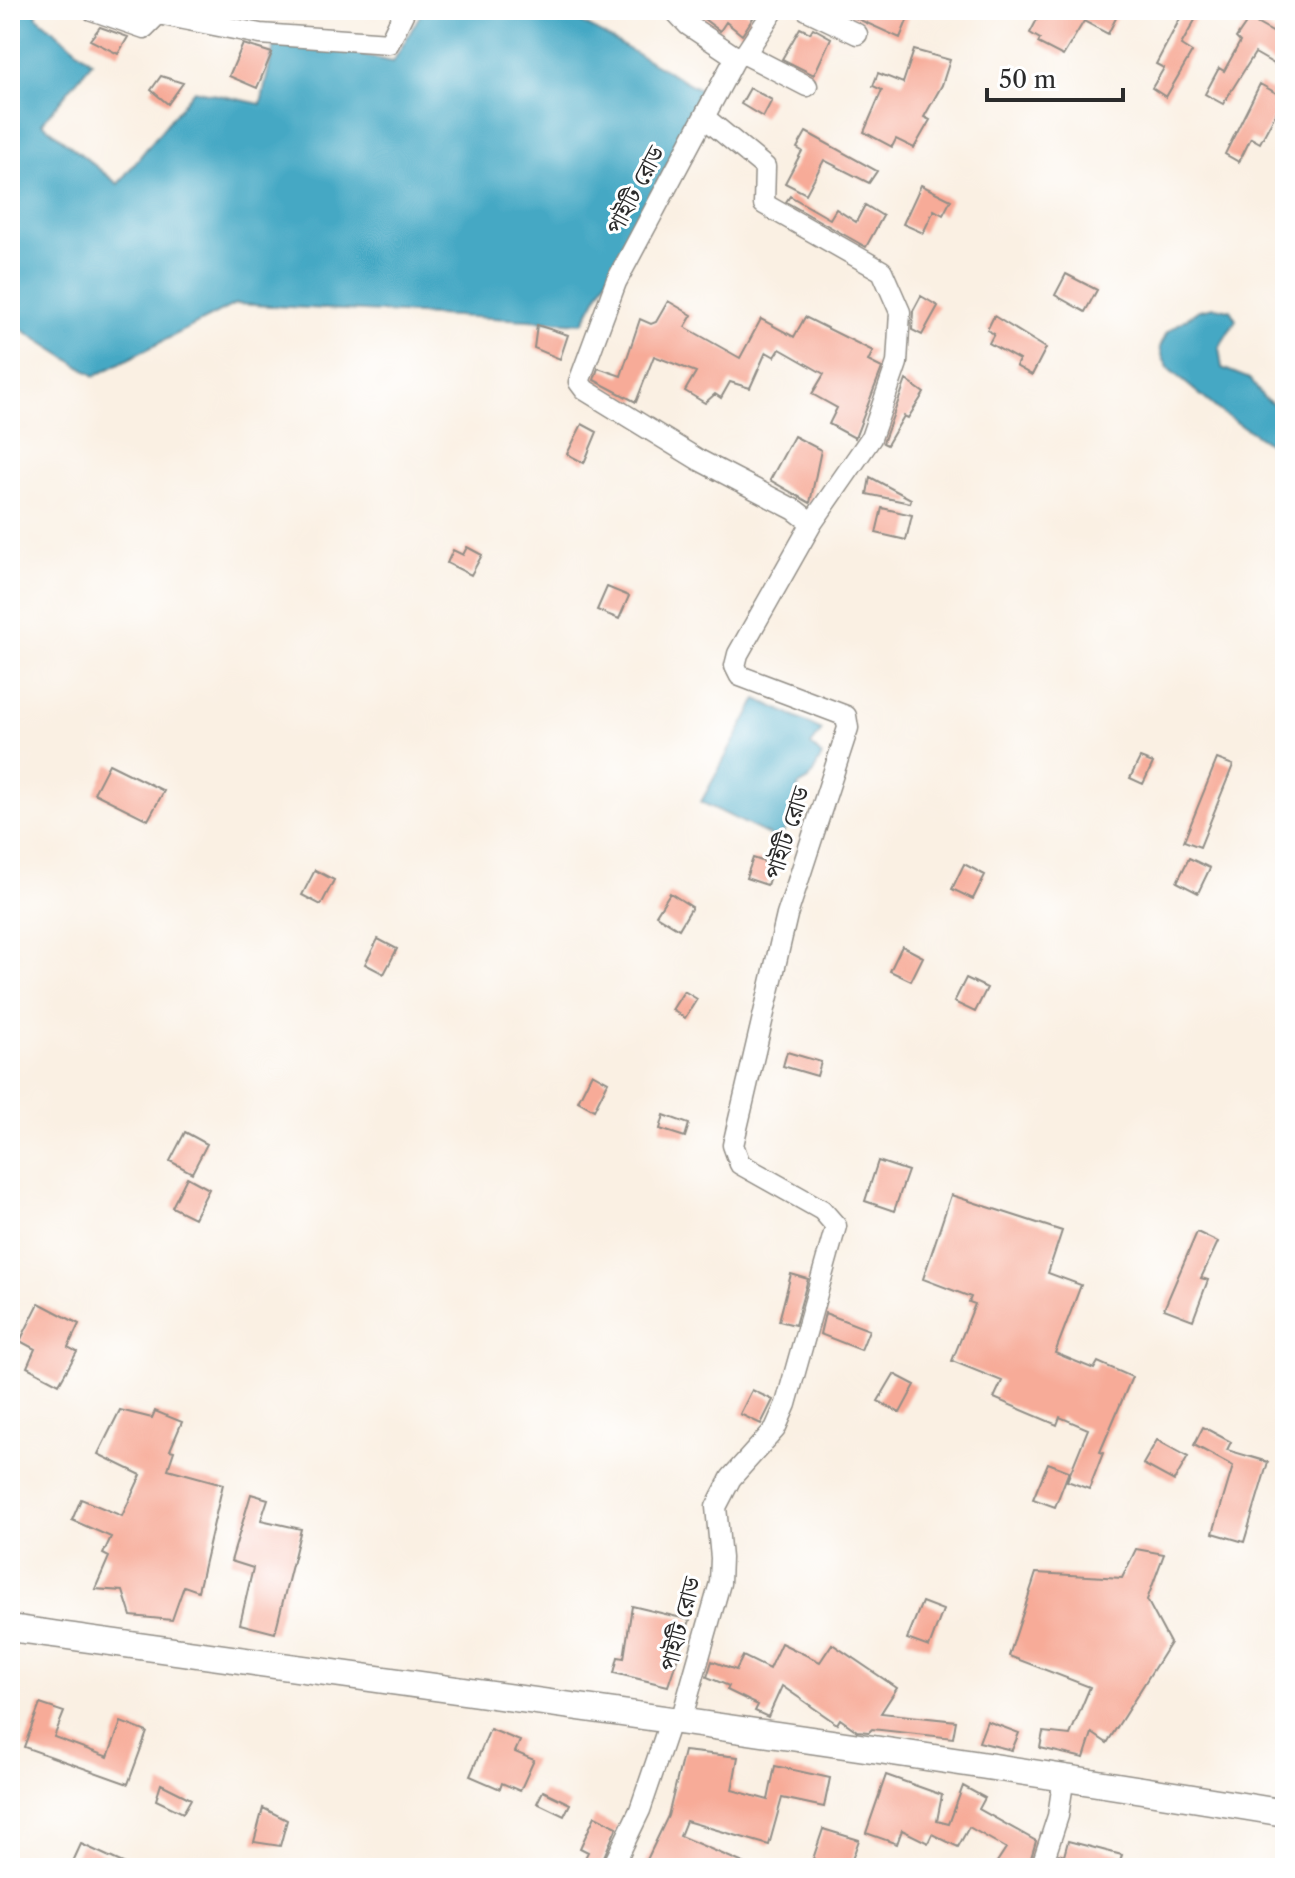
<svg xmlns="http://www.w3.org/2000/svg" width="1295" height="1878" viewBox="0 0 1295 1878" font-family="'Libre Caslon Text','Noto Serif Bengali',serif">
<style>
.water{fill:#45a8c4;stroke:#386a78;stroke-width:2}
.building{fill:#f7ab98}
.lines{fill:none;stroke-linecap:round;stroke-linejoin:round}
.minor-casing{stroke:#928e87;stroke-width:23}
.major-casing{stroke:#928e87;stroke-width:29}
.minor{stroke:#fff;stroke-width:20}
.major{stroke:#fff;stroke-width:26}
.labels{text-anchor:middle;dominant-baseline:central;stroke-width:6;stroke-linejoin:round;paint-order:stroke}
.street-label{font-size:24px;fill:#2b2b2b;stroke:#fff}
</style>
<rect width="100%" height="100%" fill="#fff"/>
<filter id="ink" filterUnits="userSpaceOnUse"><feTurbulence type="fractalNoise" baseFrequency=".0125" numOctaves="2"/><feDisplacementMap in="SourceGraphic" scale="16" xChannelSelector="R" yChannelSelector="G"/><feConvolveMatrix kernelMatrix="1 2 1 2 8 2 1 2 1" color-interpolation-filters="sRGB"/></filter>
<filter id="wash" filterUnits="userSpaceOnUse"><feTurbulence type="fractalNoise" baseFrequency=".006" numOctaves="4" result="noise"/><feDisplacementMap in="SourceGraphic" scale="32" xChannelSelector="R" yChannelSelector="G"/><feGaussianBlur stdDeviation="1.8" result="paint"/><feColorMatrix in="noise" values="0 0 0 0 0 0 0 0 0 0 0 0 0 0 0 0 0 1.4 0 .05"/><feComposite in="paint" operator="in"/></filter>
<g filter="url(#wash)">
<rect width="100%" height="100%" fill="#faf0e3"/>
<path class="water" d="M10 10H38L36 16 92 62 42 123 118 184 194 90 261 104 276 36 393 62 423 10H559L706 93 583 323 235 304 95 376 10 322Z
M1214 307 1230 310 1236 320 1219 347 1222 368 1250 379 1263 397 1285 413 1275 440 1270 444 1222 413 1169 369 1163 358 1160 347 1167 332 1199 310Z
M757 699 822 730 811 745 822 756 809 780 798 786 796 810 779 840 701 802Z"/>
<g id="blocks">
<path class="building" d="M692 10H744L753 18 742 35 726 22 720 31Z
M838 10H895L909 16 900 38Z
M1042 10H1120L1108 34 1084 21 1063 56 1038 43 1040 39 1030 33Z
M1183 13 1195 20 1181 45 1192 52 1166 97 1152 88 1164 68 1156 64Z
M1249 19 1285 39V54L1276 65 1255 53 1223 104 1205 94 1219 68 1224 71 1240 42 1236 38Z
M100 27 128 37 118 54 90 40Z
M800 28 810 33 813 28 831 38 814 75 782 59Z
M243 44 272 53 257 88 229 76Z
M914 50 950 60 942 85 924 117 930 120 914 148 896 139 892 147 864 132 882 90 873 86 878 73 903 83Z
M161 76 183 83 168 104 151 90Z
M1260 84 1285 98V115L1277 111 1260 143 1251 138 1239 162 1225 154Z
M750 88 772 100 763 117 741 104Z
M806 132 877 171 869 183 824 160 806 194 785 183 802 151 797 148Z
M921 185 951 200 943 215 934 210 923 233 903 224Z
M790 196 830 219 836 209 856 222 865 205 883 216 866 247 786 202Z
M1066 274 1097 290 1085 312 1055 295Z
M921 296 938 306 922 335 912 330 913 311Z
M668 301 692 315 685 327 740 358 761 319 794 337 805 317 873 351 868 361 882 368 855 438 829 424 837 408 812 394 824 374 780 349 775 357 766 352 750 388 730 382 721 398 715 394 705 403 685 391 696 372 654 356 636 402 594 380 598 368 621 376 640 319 651 324 656 322Z
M994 316 1046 348 1032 375 1016 366 1019 360 989 343 994 334 987 330Z
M537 325 568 335 560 359 534 348Z
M906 380 924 393 908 418 904 416 887 445 883 443Z
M582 424 597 432 584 463 567 454Z
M794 436 821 450 810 503 770 480Z
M870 477 911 499 910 503 867 494Z
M882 508 912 515 906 540 876 533Z
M467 547 482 555 471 575 447 563 453 550 463 555Z
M607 587 629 596 619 619 597 610Z
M1140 758 1153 763 1143 784 1130 778Z
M1217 759 1233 765 1200 847 1184 841Z
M109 764 164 791 148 820 94 793Z
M753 858 774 865 767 885 746 878Z
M1189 858 1210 868 1198 893 1177 882Z
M964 864 985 875 973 899 952 889Z
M315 870 334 880 321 905 302 895Z
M670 893 692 907 679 929 656 915Z
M378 939 397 949 384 974 365 964Z
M902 946 923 957 911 981 890 971Z
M966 978 987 988 975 1012 954 1002Z
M684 991 697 999 685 1018 672 1010Z
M787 1052 821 1062 817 1076 783 1066Z
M592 1073 608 1082 594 1110 578 1101Z
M664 1115 689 1124 685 1137 660 1129Z
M185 1132 207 1144 192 1173 170 1161Z
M878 1161 908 1171 894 1211 865 1201Z
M187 1177 209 1189 194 1218 172 1207Z
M951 1195 1062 1231 1048 1273 1081 1285 1055 1353 1094 1369 1098 1362 1132 1377 1100 1452 1103 1453 1089 1489 1067 1481 1088 1429 1060 1417 1057 1425 994 1398 1002 1381 952 1361 975 1304 969 1302 971 1297 923 1279Z
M1197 1232 1218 1242 1201 1278 1208 1280 1193 1320 1164 1309Z
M791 1274 808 1279 795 1325 779 1321Z
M39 1303 79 1324 68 1347 77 1352 59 1384 27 1367 35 1349 20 1341Z
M825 1313 869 1330 861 1350 820 1334Z
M894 1374 915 1385 900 1413 878 1401Z
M752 1390 773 1400 761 1424 740 1414Z
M120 1410 152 1418 155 1411 182 1422 170 1450 174 1451 168 1469 223 1484 198 1591 184 1586 172 1620 131 1616 123 1591 95 1589 109 1557 103 1554 111 1537 72 1520 81 1499 122 1516 141 1475 98 1454Z
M1203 1427 1231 1442 1227 1450 1268 1462 1244 1542 1213 1533 1233 1466 1194 1445Z
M1157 1440 1188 1457 1174 1481 1143 1464Z
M1048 1463 1069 1471 1055 1507 1033 1499Z
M251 1494 268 1499 261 1520 301 1529 275 1633 240 1624 253 1568 231 1561Z
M1136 1549 1164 1554 1147 1600 1170 1643 1107 1743 1092 1733 1084 1758 1040 1748 1043 1732 1070 1735 1090 1687 1009 1656 1036 1573 1122 1578Z
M922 1602 943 1610 929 1647 907 1639Z
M632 1606 690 1620 668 1686 614 1673 618 1657 624 1658Z
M781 1643 820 1662 832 1644 897 1688 881 1713 956 1721 953 1738 872 1729 869 1732 857 1731 840 1719 837 1724 782 1686 768 1717 755 1711 758 1705 727 1690 729 1686 707 1677 712 1661 736 1670 743 1656 769 1669Z
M40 1704 64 1712 54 1737 108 1757 121 1722 147 1732 128 1784 24 1747Z
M987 1721 1019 1733 1012 1750 979 1742Z
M490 1729 520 1741 515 1752 534 1760 520 1791 502 1783 500 1789 470 1776Z
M684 1751 738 1757 732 1790 768 1800 775 1766 830 1778 824 1807 782 1798 769 1845 686 1821 680 1836 755 1868H643L668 1816Z
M886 1775 942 1795 937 1821 949 1824 963 1786 985 1798 979 1809 1036 1841 1028 1868H993L1006 1848 969 1827 958 1847 932 1834 928 1843 902 1830 897 1844 866 1833Z
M161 1784 191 1799 183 1813 156 1800Z
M543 1791 570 1804 564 1816 537 1803Z
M263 1808 287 1820 280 1846 254 1842Z
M595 1816 617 1827 599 1868H580L588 1852 580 1848Z
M823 1829 859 1840 849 1868H810Z
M1068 1841 1122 1855 1118 1868H1079L1057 1862 1059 1854 1064 1856Z
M81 1844 134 1868H70Z"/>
</g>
</g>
<g filter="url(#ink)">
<use href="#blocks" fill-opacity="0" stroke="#928e87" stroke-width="2"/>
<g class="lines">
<defs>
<path id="minor" d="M92 10 144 28 158 14 260 34 389 43 405 10
M674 10 688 25 736 57
M807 10 857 34
M745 54 807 86
M736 57 704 117 765 167 764 204 882 271 900 312 897 363 871 438 812 523
M736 57 745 54 774 10
M680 1724 720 1583 721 1558 716 1507 731 1478 775 1429 786 1404 836 1226 822 1210 740 1164 733 1145 787 915 848 728 846 716 740 676 735 666 738 654 812 523 795 510 699 460 585 390 579 382 616 282 704 117
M612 1868 640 1810 670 1722
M1041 1868 1058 1816 1064 1776"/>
<path id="major" d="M10 1628C435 1688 861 1743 1285 1813"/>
</defs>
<use href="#minor" class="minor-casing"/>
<use href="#major" class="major-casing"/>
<use href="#minor" class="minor"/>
<use href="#major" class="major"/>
</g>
</g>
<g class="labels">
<g class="street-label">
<text transform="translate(635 190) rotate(-62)">পাইটি রোড</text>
<text transform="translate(787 833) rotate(-72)">পাইটি রোড</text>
<text transform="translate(680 1624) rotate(-75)">পাইটি রোড</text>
</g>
</g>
<rect width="1295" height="1878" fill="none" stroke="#fff" stroke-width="40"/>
<path d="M987 88v12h136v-12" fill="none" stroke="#2b2b2b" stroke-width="4"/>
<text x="999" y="88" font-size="24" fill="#2b2b2b" stroke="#ffffff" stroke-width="6" paint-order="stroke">50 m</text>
</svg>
